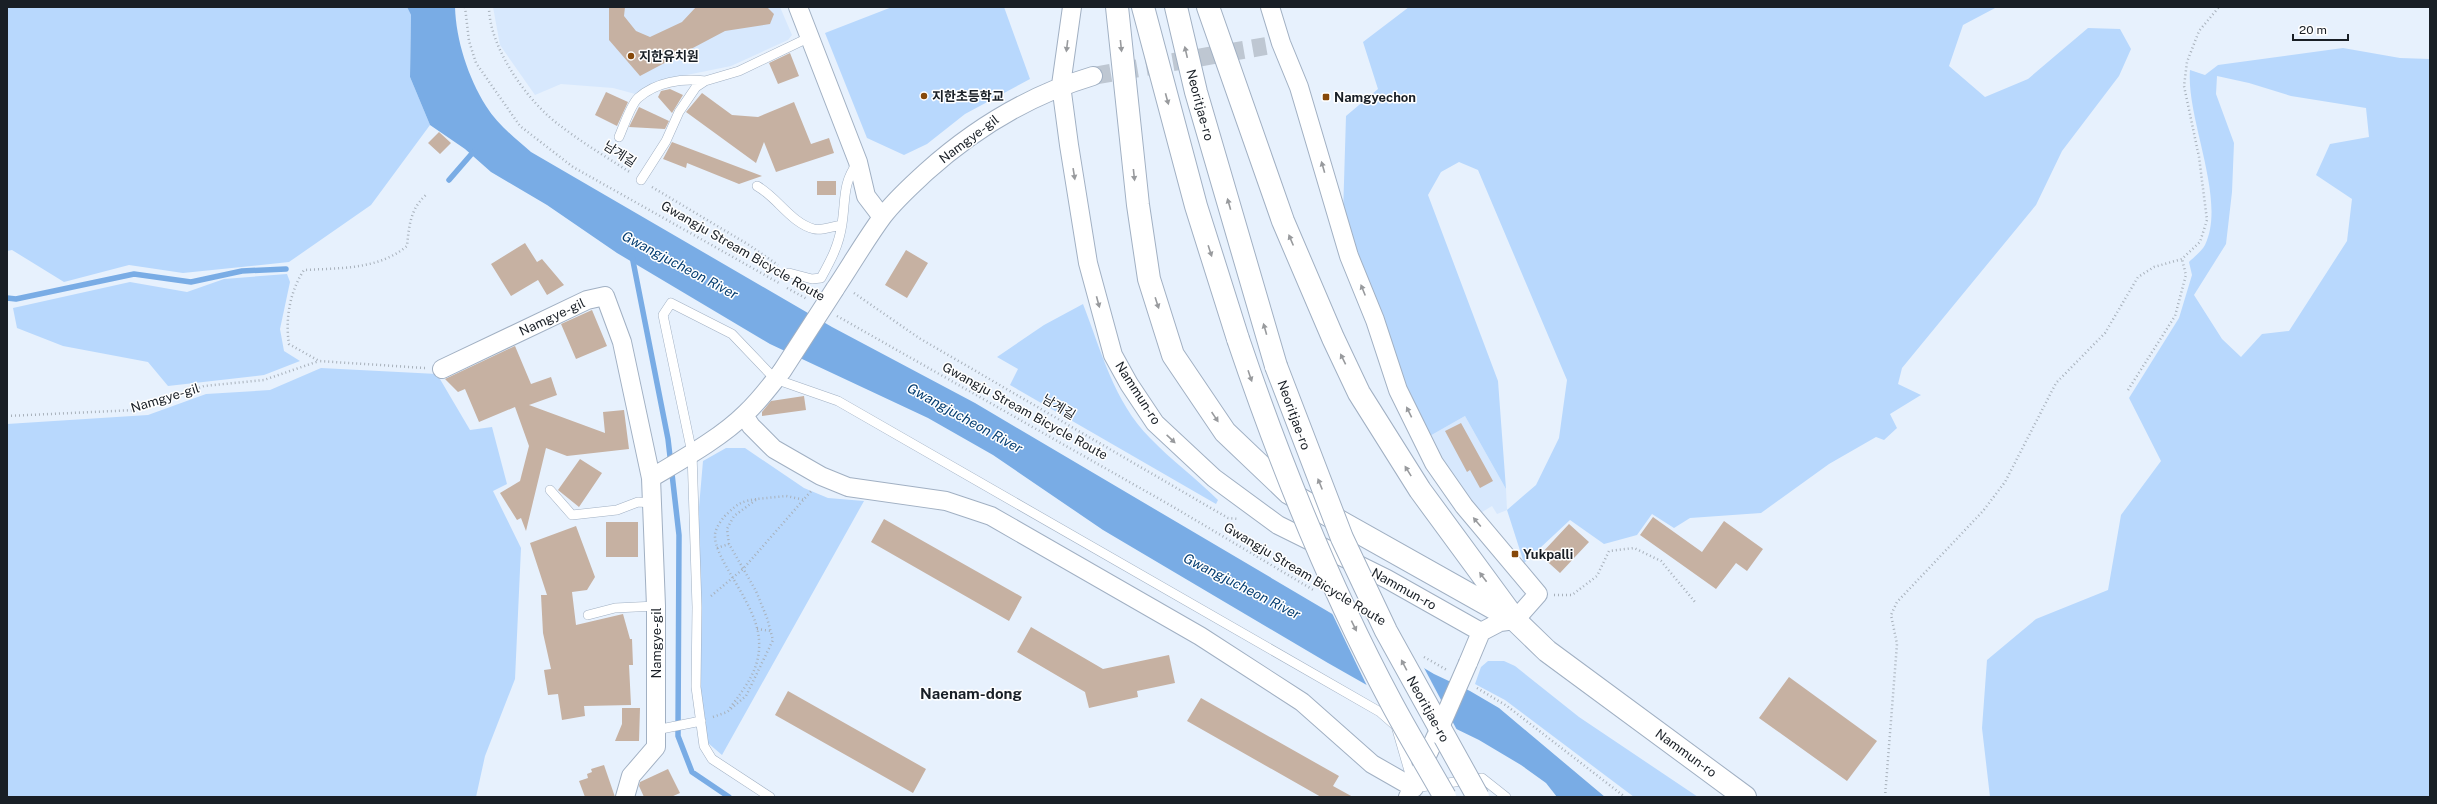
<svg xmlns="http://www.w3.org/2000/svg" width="2437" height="804" viewBox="0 0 2437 804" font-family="'Public Sans','Noto Sans KR',sans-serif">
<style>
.built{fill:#d7e8fd}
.green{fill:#b8d8fd;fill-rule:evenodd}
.water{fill:#79ace5}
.pier{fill:#e7f1fd}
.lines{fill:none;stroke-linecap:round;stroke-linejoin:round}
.stream{stroke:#79ace5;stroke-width:5.5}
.building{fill:#c6b1a2}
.street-tunnel{stroke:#bec7d2;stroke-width:18;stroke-dasharray:18 9;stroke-linecap:butt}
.lane-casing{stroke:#a1b0c3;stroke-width:10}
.street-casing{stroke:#a1b0c3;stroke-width:20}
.secondary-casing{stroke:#a1b0c3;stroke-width:24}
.primary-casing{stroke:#a1b0c3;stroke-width:24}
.highway-casing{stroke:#a1b0c3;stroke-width:24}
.path{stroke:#a8b1bb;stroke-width:2.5;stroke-dasharray:1 3;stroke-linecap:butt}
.lane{stroke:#fff;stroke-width:9}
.street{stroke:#fff;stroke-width:18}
.secondary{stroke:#fff;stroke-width:22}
.primary{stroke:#fff;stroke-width:22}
.highway{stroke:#fff;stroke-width:22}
.street-bridge-casing{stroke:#a1b0c3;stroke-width:20;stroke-linecap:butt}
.highway-bridge-casing{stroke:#a1b0c3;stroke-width:24;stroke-linecap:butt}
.street-bridge{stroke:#fff;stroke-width:18}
.highway-bridge{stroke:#fff;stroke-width:22}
.oneway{fill:#989a9d}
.poi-dot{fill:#864809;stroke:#fff;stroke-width:1.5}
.labels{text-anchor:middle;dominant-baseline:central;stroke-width:3;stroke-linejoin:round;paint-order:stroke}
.poi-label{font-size:13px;font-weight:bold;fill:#191f26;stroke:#fff;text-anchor:start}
.street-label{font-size:13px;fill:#191f26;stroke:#fff}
.water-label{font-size:14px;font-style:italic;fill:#053e72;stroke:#fff}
.quarter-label{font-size:15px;font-weight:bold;fill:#191f26;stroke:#fff}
</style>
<rect width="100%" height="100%" fill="#e7f1fd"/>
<path class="built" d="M493 7H780L792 35 788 40 731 66 672 78 639 95 613 88 561 84 535 95 500 45Z
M1465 416 1506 489 1507 510 1497 514 1492 506 1479 514 1443 469 1428 437Z"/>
<path class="green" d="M7 7H407L411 15 410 77 430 125 371 205 289 262 183 273 129 265 64 282 12 250 7 251Z
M892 7H1004L1030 79 965 114 927 144 904 155 867 138 825 33Z
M1409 7H1997L1963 25 1949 66 1985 97 2028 79 2088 28 2120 29 2131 49 2119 76 2062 151 2036 205 1902 368 1898 384 1921 395 1890 414 1897 428 1884 440 1876 437 1829 464 1761 513 1690 518 1674 528 1652 514 1637 535 1604 544 1570 520 1524 563 1507 510 1536 485 1559 438 1567 380 1478 170 1459 162 1441 172 1428 195 1498 381 1506 489 1465 416 1428 437 1407 387 1343 215 1346 116 1378 89 1363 42Z
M2343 48 2400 58 2430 59V797H1990L1982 728 1987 660 2036 619 2108 590 2121 515 2161 461 2129 398 2179 318 2192 275 2189 262C2194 257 2202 251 2205 245 2227 200 2186 119 2190 70L2205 75 2218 65ZM2217 76 2249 83 2291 96 2366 108 2369 137 2330 144 2316 175 2352 199 2347 241 2289 331 2262 334 2241 357 2222 339 2194 295 2226 244 2232 192 2234 143 2216 94Z
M287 274 290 282 280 329 284 351 300 361 264 375 168 386 148 362 63 346 17 328 13 308 130 282 187 292 224 279Z
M1083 304C1101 350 1114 402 1150 438 1171 460 1196 478 1218 500L1216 504 1010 385 1018 369 997 357 1044 325Z
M321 368 437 374 470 430 492 427 507 484 493 491 521 548 515 679 485 756 476 797H7V424L148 415 206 394 270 390Z
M726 448H745L804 488 828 498 864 501 722 755 708 743 700 685 699 507 703 461Z
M1488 661H1504L1515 666 1579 717 1698 797H1634L1505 700 1475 684 1481 667Z"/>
<path class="water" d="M407 7H455C456 40 468 77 486 106 497 124 515 138 531 152L832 327 975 403 1434 674 1470 691 1499 708 1605 797H1557L1546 783 1521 765 1479 740 1372 688 1328 663 1103 530 993 455 928 418 770 344 617 253 547 205 491 172 465 149 430 125 410 77 411 15Z"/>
<path class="pier" d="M1330 609 1422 664 1458 732 1368 688Z"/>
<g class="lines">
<path class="stream" d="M449 180 475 150
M632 256 668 439 679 535 678 736 692 772 729 797
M7 298 16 299 134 274 191 282 242 271 286 269"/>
</g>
<path class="building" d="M609 7H625L624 16 636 31 650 37 682 22 696 7H767L774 14 770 24 725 31 640 76 609 40Z
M790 53 799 76 778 84 769 63Z
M670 89 683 95 672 113 658 97 661 91Z
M606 92 628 102 617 126 595 115Z
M702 93 732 115 758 117 794 102 811 144 829 138 834 153 776 172 764 142 756 163 686 112Z
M639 107 669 121 665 129 629 127Z
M439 132 451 143 440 154 428 143Z
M672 142 762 176 739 184 687 163 686 168 663 159Z
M817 181H836V195H817Z
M525 243 537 262 542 259 564 285 547 295 538 280 511 296 491 264Z
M906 250 928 263 907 298 885 285Z
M592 310 607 346 576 359 561 324Z
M515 346 531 384 551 377 557 395 529 405 605 433 603 412 624 410 629 449 567 456 546 448 526 531 521 518 517 520 500 493 520 481 529 446 515 407 479 422 465 389 458 392 445 379Z
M804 396 806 410 762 416V412L771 401Z
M1461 423 1493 481 1480 488 1470 470 1467 472 1445 431Z
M580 459 602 473 579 507 558 490Z
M1653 517 1702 552 1724 521 1763 549 1747 571 1736 563 1716 589 1640 535Z
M884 519 1022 597 1009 621 871 542Z
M606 522H638V557H606Z
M1569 524 1589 542 1560 573 1540 555Z
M576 526 595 577 587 590 572 592 576 625 623 614 630 639H632L633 665H629L631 705 584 706 585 716 562 720 558 694 548 695 544 670 551 669 543 633 541 595H547L530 543Z
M1031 627 1103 669 1169 655 1175 683 1137 691 1138 697 1089 708 1085 692 1017 652Z
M1789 677 1877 741 1847 781 1759 718Z
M788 691 926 769 913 793 775 715Z
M1201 698 1339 776 1333 786 1353 797H1321L1187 721Z
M622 708H640L639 741H615L622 724Z
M604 765 615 797H585L579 781 588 778 587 774 592 772 591 769Z
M668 769 680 793 671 797H644L639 786 640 782Z"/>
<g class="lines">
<path class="street-tunnel" d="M1093 76 1266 46"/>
<defs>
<path id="lane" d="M619 137C623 128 631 104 638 98 656 82 682 78 705 81
M641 180 666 141 679 112 696 87 705 81 739 71 810 37
M757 186C777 197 791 223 814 229 822 231 834 226 842 225
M789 273 812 279 821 278C831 260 839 245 842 224 846 198 842 184 858 162
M550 490 572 515 617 510 638 502 652 503
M588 615 615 608 656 606
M656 730 701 721
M770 797 712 759 704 746 696 687 697 607 692 453 663 315 671 303 732 334 775 379 838 401 1380 712 1396 726 1414 788 1482 778 1506 797"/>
<path id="street" d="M798 7 858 162 866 196 882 217
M1072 7 1061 85 1069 145 1088 263 1113 355 1129 384 1155 423 1214 478 1278 525 1387 579 1481 632
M1270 7 1281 43 1299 87 1349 256 1375 320 1398 390 1434 463 1464 506 1538 594 1515 620 1500 622 1481 632 1468 663
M835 289C851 265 866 239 883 216 896 199 911 186 926 172 975 128 1029 95 1093 76
M442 369 587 300 605 296 622 342 651 478 656 606V747L631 776 625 797
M744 415 751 426 774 449 821 476 848 487 946 501 991 516 1200 636 1302 702 1372 764 1414 788
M651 478C681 460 721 438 746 413 760 400 770 386 782 371
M1408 797 1437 734"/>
<path id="secondary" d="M1515 620 1547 651 1745 797"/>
<path id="primary" d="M1117 7 1138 205 1149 279 1173 355 1225 432 1289 493 1515 620
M1208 7 1283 221 1333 338 1359 393 1420 490 1511 614"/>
<path id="highway" d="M1143 7 1196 206 1238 339
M1176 7 1196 92 1276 366"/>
</defs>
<use href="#lane" class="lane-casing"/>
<use href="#street" class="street-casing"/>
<use href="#secondary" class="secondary-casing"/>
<use href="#primary" class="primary-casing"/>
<use href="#highway" class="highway-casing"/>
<path class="path" d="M465 7 469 41 476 63 520 126 573 167 779 283
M489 7C489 48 529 104 562 127 584 144 608 158 631 173
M652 187 749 245 778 265
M787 288 807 299
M854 293 919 338 1228 518 1239 519
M837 316 1170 505 1315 591
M425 368 319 361 289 344C285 319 290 291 304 270 339 268 378 270 407 246 409 227 410 209 426 195
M2128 390 2175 316 2186 275 2182 259
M7 416 135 410 204 386 264 380 319 361
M717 548 729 544
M1554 595H1572L1597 576 1609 551 1634 548 1661 561 1695 602
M711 596 743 569 812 490
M757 629 771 631
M1424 657 1447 670
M1477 688 1507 706 1625 797
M730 708C746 686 761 668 759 640 757 603 713 559 715 534 716 527 723 517 728 513 738 503 743 501 757 499
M713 717 727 712 746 696 773 640 767 618 756 591 729 544 727 529 734 516 757 499 786 496 805 500
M1885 797 1897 644 1891 615 1897 602 1983 511 2005 482 2056 383 2105 333 2138 277 2154 267 2182 259 2200 242 2207 220 2199 157 2184 86 2187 62 2199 31 2219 7"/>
<use href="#lane" class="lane"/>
<use href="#street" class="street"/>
<use href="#secondary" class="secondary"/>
<use href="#primary" class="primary"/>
<use href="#highway" class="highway"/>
<defs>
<path id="street-bridge" d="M782 371 835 289
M1437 734 1468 663"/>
<path id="highway-bridge" d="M1238 339C1280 463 1329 586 1391 702 1408 734 1427 765 1445 797
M1276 366 1342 538 1386 631 1478 797"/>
</defs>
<use href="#street-bridge" class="street-bridge-casing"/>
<use href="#highway-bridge" class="highway-bridge-casing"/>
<use href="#street-bridge" class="street-bridge"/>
<use href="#highway-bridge" class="highway-bridge"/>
</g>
<defs><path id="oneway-solid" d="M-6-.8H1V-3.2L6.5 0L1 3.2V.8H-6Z"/></defs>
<g class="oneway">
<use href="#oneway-solid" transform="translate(1067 46) rotate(97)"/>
<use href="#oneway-solid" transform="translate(1121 46) rotate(84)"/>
<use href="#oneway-solid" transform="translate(1186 52) rotate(-103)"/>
<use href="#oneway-solid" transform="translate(1167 99) rotate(75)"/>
<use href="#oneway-solid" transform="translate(1323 167) rotate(-106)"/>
<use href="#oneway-solid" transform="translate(1074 174) rotate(81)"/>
<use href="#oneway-solid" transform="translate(1134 175) rotate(84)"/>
<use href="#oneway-solid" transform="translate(1229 204) rotate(-106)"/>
<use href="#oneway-solid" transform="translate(1291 240) rotate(-113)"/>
<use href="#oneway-solid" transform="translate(1210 251) rotate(72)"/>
<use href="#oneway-solid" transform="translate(1363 290) rotate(-112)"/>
<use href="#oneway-solid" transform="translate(1098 302) rotate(75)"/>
<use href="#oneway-solid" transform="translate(1157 303) rotate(72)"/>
<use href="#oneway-solid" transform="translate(1265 329) rotate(-106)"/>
<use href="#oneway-solid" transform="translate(1343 359) rotate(-116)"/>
<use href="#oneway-solid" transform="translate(1250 376) rotate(71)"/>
<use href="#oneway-solid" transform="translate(1409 412) rotate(-116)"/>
<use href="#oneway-solid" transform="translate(1215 417) rotate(56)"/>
<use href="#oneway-solid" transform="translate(1171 439) rotate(43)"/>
<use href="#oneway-solid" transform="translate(1408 471) rotate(-122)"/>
<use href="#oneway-solid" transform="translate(1320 484) rotate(-112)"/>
<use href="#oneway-solid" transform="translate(1477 522) rotate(-130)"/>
<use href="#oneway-solid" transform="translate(1483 577) rotate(-127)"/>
<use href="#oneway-solid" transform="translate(1354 626) rotate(64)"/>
<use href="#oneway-solid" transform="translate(1404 665) rotate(-118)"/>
</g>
<g class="poi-dot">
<circle cx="631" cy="56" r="4"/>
<circle cx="924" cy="96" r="4"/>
<rect x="1322" y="93" width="8" height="8" rx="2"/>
<rect x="1511" y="550" width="8" height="8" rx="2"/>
</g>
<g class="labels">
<g class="poi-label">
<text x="639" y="56">지한유치원</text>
<text x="932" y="96">지한초등학교</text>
<text x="1334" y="97">Namgyechon</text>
<text x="1523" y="554">Yukpalli</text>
</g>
<g class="street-label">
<text transform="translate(1200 105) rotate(75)">Neoritjae-ro</text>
<text transform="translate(969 139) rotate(-37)">Namgye-gil</text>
<text transform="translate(620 154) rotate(33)">남계길</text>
<text transform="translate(743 251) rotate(30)">Gwangju Stream Bicycle Route</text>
<text transform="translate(552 317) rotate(-25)">Namgye-gil</text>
<text transform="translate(1138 393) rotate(57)">Nammun-ro</text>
<text transform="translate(165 398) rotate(-17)">Namgye-gil</text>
<text transform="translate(1059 407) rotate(31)">남계길</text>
<text transform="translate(1025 411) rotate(29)">Gwangju Stream Bicycle Route</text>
<text transform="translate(1294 415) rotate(70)">Neoritjae-ro</text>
<text transform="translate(1305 574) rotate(31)">Gwangju Stream Bicycle Route</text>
<text transform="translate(1404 589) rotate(29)">Nammun-ro</text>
<text transform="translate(656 643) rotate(-90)">Namgye-gil</text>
<text transform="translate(1428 709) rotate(61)">Neoritjae-ro</text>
<text transform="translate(1686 753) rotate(36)">Nammun-ro</text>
</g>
<g class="water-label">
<text transform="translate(680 265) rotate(28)">Gwangjucheon River</text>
<text transform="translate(965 418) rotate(29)">Gwangjucheon River</text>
<text transform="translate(1242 586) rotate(27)">Gwangjucheon River</text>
</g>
<g class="quarter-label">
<text x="971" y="693">Naenam-dong</text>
</g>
</g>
<rect width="2437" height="804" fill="none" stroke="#191f26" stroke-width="16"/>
<path d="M2293 34v6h55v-6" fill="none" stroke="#191f26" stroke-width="2"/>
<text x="2299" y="34" font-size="12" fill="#191f26" stroke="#ffffff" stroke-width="3" paint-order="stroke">20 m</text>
</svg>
